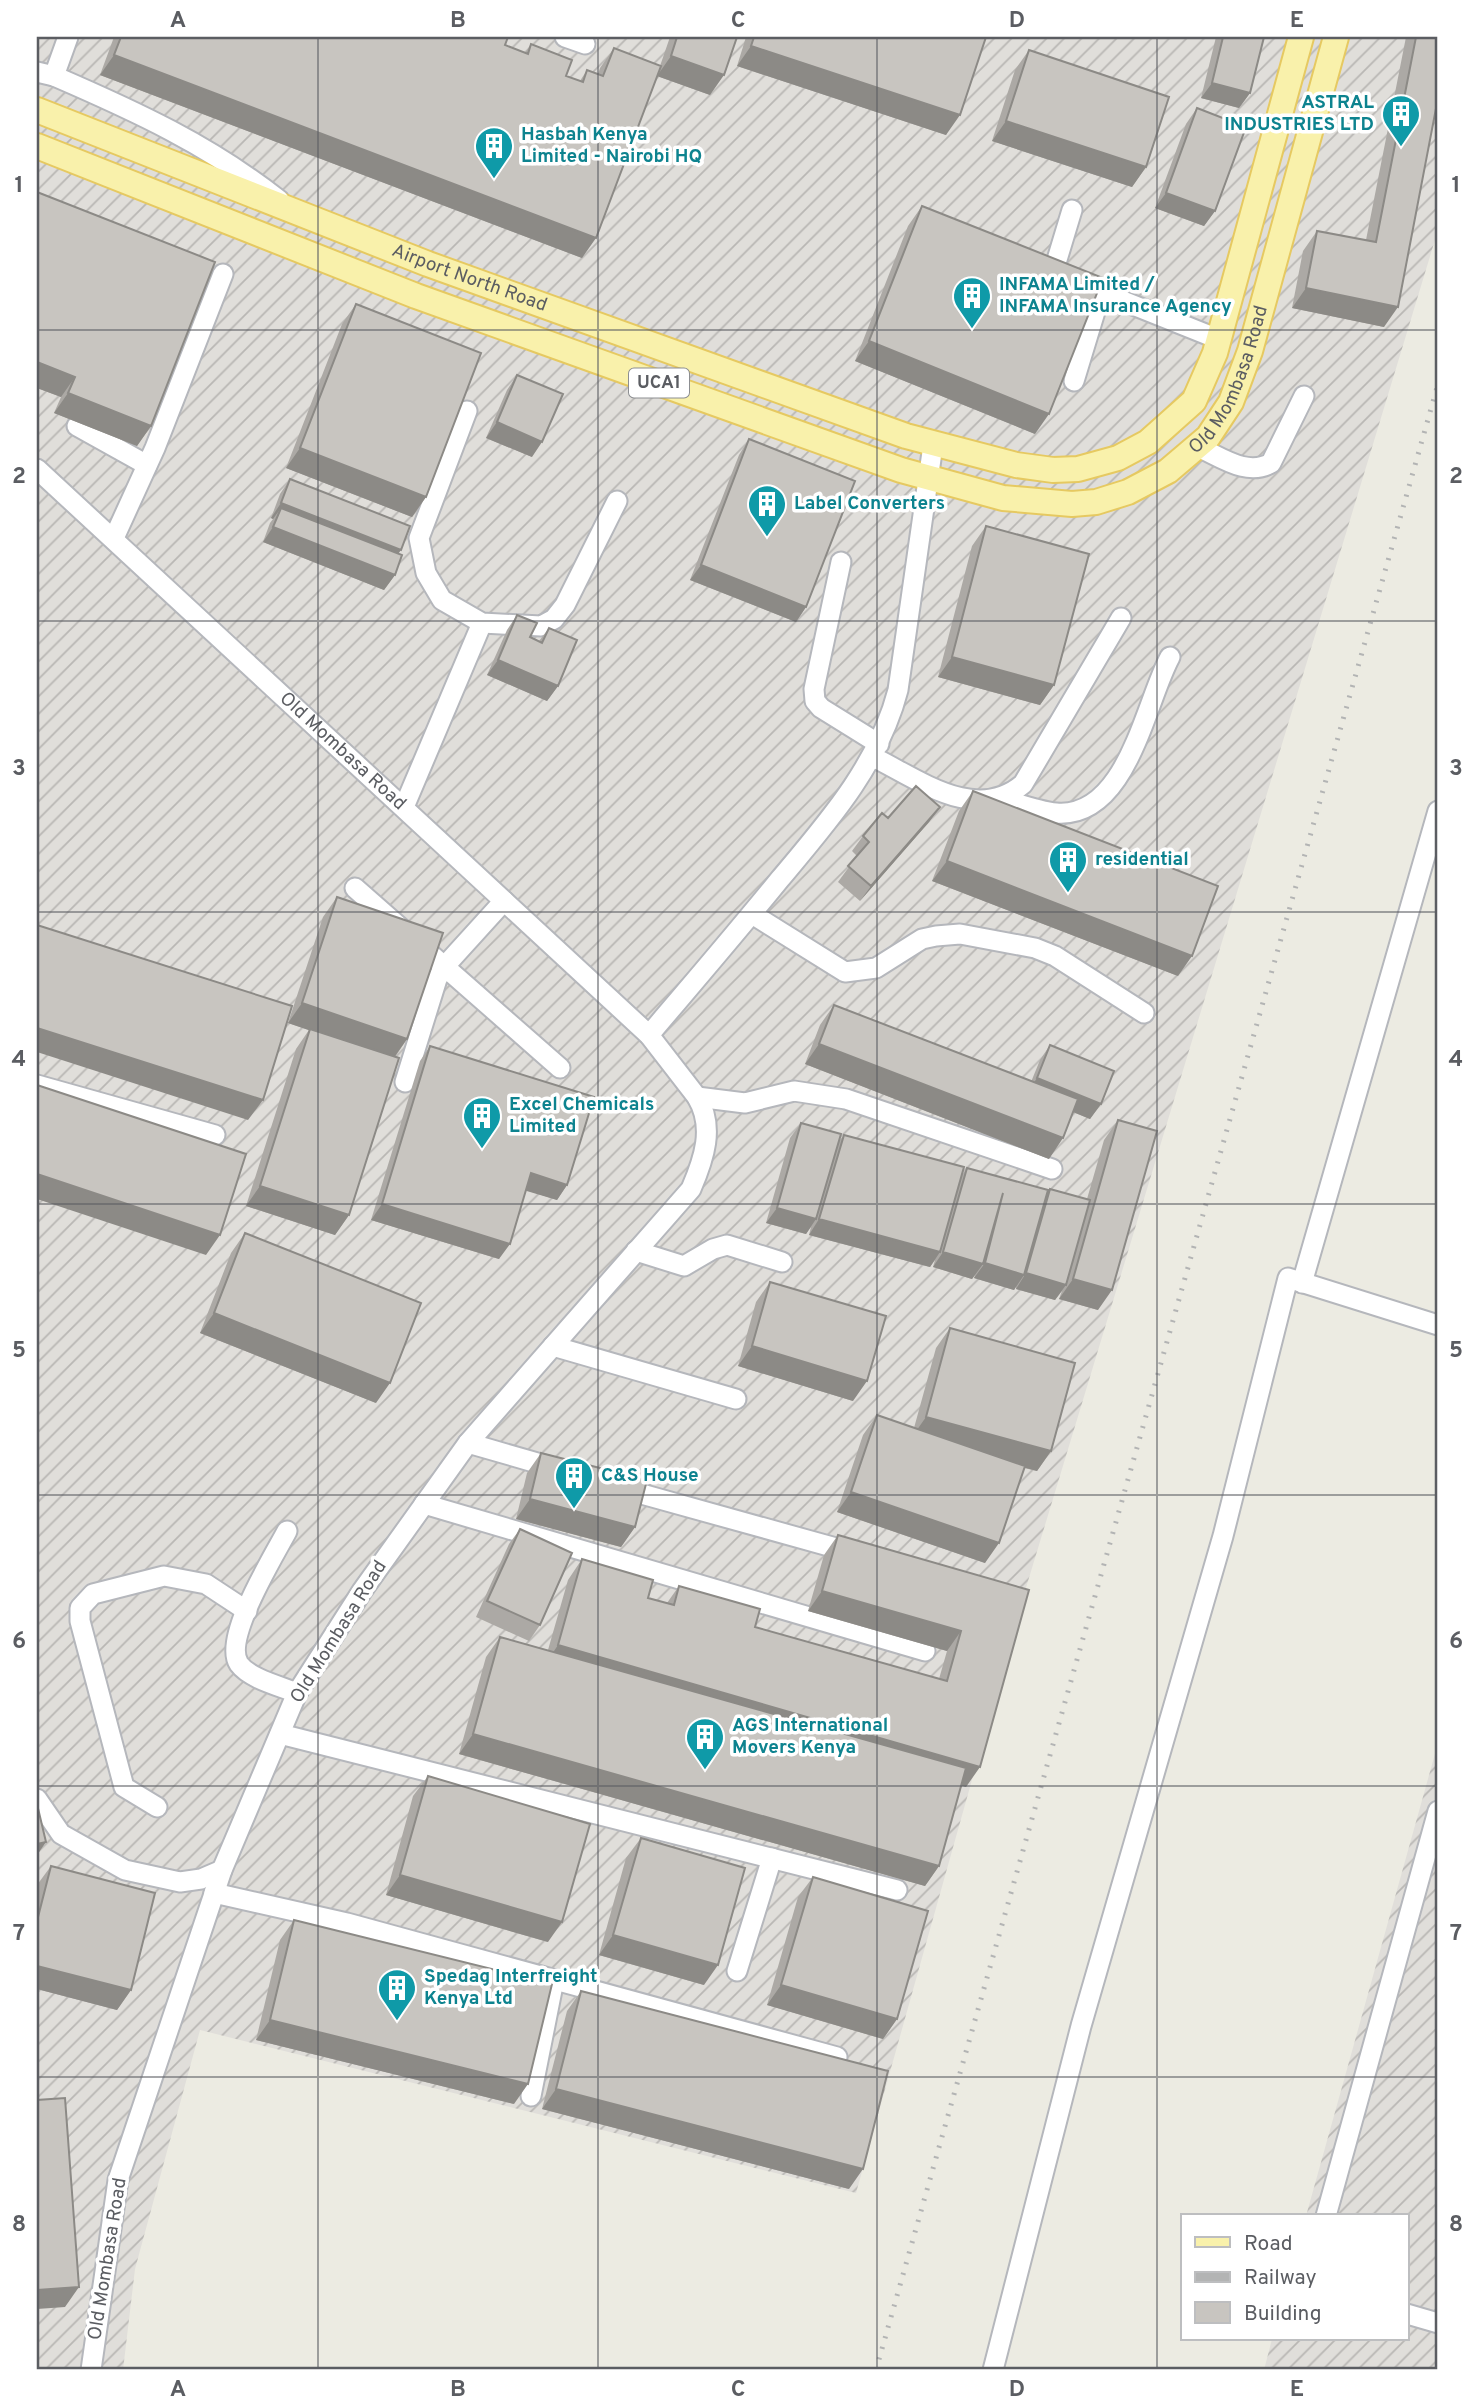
<svg xmlns="http://www.w3.org/2000/svg" width="1475" height="2407" viewBox="0 0 1475 2407" font-family="Overpass,sans-serif">
<style>
.industrial{fill:url(#industrial-furrows)}
.lines{fill:none;stroke-linecap:round;stroke-linejoin:round}
.minor-casing{stroke:#b5b7bc;stroke-width:23}
.major-casing{stroke:#e6c961;stroke-width:28}
.minor{stroke:#fff;stroke-width:19}
.major{stroke:#f9f1ab;stroke-width:24}
.rail{stroke:#b3b4b4;stroke-width:5;stroke-dasharray:2 9;stroke-linecap:butt}
.wall{fill:#aca9a5}
.shaded-wall{fill:#8c8a86}
.building{fill:#c8c5c0;stroke:#8c8a86;stroke-width:2}
.grid{fill:none;stroke:#5b5d62;stroke-width:2;stroke-opacity:0.55}
.labels{text-anchor:middle;dominant-baseline:central;stroke-width:7;stroke-linejoin:round;paint-order:stroke}
.shield{fill:#fff;stroke:#8c8e91;stroke-width:2}
.shield-label{font-size:18px;font-weight:bold;fill:#5b5d62}
.culture-label{font-size:19px;font-weight:bold;fill:#0d838f;stroke:#fff;text-anchor:start}
.street-label{font-size:19px;fill:#5b5d62;stroke:#fff}
.neatline{fill:none;stroke:#5b5d62;stroke-width:2.5}
.grid-label{font-size:23px;text-anchor:middle;font-weight:bold;fill:#5b5d62}
</style>
<defs>
<pattern id="industrial-furrows" width="10" height="10" patternUnits="userSpaceOnUse" patternTransform="scale(1.75)"><rect width="10" height="10" fill="#e0deda"/><path d="M-1 1l2-2M0 10L10 0M9 11l2-2" fill="none" stroke="#b9b7b4"/></pattern>
</defs>
<rect width="100%" height="100%" fill="#ecebe2"/>
<path class="industrial" d="M37 37H1438V230L1025 1591 856 2193 200 2030 135 2269 123 2370H37Z
M1438 1743V2370H1264L1272 2339H1407V2216H1306Z"/>
<g class="lines">
<defs>
<g id="minor">
<path d="M565 37 585 44"/>
<path d="M37 72 54 76C135 111 209 145 279 200"/>
<path d="M54 76 68 37"/>
<path d="M1053 273 1072 210"/>
<path d="M1073 281 1218 339"/>
<path d="M1074 381 1101 292"/>
<path d="M467 411 419 538 426 573 442 600 482 623 541 626 554 619 565 605 617 501"/>
<path d="M77 426 147 465"/>
<path d="M1198 447C1221 457 1247 477 1271 463L1304 396"/>
<path id="s1" d="M37 469 649 1035 697 1097C715 1127 704 1159 691 1189L468 1443 362 1591 297 1693 222 1870 118 2180 91 2370"/>
<path d="M114 538 155 448 223 274"/>
<path d="M841 562 814 689 815 701 821 708 879 744"/>
<path d="M873 757C918 779 976 824 1023 784L1121 618"/>
<path d="M999 798C1017 803 1037 811 1056 813 1127 819 1145 703 1170 657"/>
<path d="M404 807 482 623"/>
<path d="M355 888 560 1068"/>
<path d="M752 914 845 972 876 968 922 939 936 936 960 934 1035 948 1055 956 1144 1013"/>
<path d="M649 1035C693 983 737 932 780 879 828 822 879 764 898 690L933 445"/>
<path d="M405 1082 437 979 444 967 504 901"/>
<path d="M37 1085 215 1135"/>
<path d="M697 1097 745 1103 794 1091 846 1099 1052 1169"/>
<path d="M636 1251 684 1266 713 1249 727 1245 782 1262"/>
<path d="M1302 1283 1438 811"/>
<path d="M553 1346 736 1399"/>
<path d="M468 1443 558 1469"/>
<path d="M620 1488 854 1553"/>
<path d="M424 1504 925 1651"/>
<path d="M287 1531C274 1556 222 1639 239 1664 250 1679 280 1686 297 1693"/>
<path d="M280 1734 897 1890"/>
<path d="M37 1799 61 1834 125 1870 180 1882 201 1879 222 1870"/>
<path d="M157 1807 124 1787 80 1621V1608L93 1594 164 1576 206 1584 247 1611"/>
<path d="M214 1893 347 1923 837 2057"/>
<path d="M737 1971 772 1858"/>
<path d="M531 2096 554 1980"/>
<path d="M1326 2216 1438 1811"/>
<path d="M1407 2314 1438 2323"/>
<path d="M993 2370 1081 2026 1223 1536 1288 1278 1438 1325"/>
</g>
<g id="major">
<path id="s2" d="M37 110 428 264 906 436 1016 465 1053 470 1078 469 1118 458 1148 442 1194 401 1215 353 1301 37"/>
<path id="s3" d="M37 146 416 296 901 470 1003 498 1072 504 1096 502 1128 492 1168 471 1208 437 1231 402 1250 351 1336 37"/>
</g>
</defs>
<use href="#minor" class="minor-casing"/>
<use href="#major" class="major-casing"/>
<use href="#minor" class="minor"/>
<use href="#major" class="major"/>
<path class="rail" d="M876 2370 1438 384"/>
</g>
<path class="wall" d="M114 37H508L505 45 525 53 531 44 566 76 580 81 587 70 598 74 600 68 614 48 660 66 670 37H737L710 95 657 76 582 258 100 75Z
M746 37H986L946 135 737 66Z
M1216 37H1264L1250 93 1239 108 1201 98Z
M1406 37H1438L1384 327 1292 308 1303 251 1317 231 1366 240Z
M1029 50 1146 167 1132 187 992 141 1015 70Z
M1197 108 1215 211 1204 226 1155 208 1186 124Z
M37 192 151 426 137 446 54 413 61 397 37 388Z
M922 206 1035 434 855 361 908 226Z
M356 304 426 497 412 517 286 468 342 324Z
M517 375 532 457 486 438 507 390Z
M749 439 806 607 796 622 690 580 739 455Z
M290 479 395 575 384 590 263 542 270 523 273 519 271 518 280 494Z
M986 526 1054 685 1040 705 938 677 972 546Z
M517 615 530 637 539 641 549 628 558 686 547 701 487 675 507 630Z
M973 791 1178 976 932 881 959 811Z
M940 807 929 822 860 901 838 882 857 856 852 851 863 836 888 818Z
M337 897 407 1039 395 1057 349 1215 335 1235 246 1206 296 1049 309 1030 288 1023 323 917Z
M834 1005 1031 1082 1040 1060 1050 1045 1101 1104 1090 1119 1073 1112 1049 1159 805 1064 820 1025Z
M430 1046 567 1185 557 1200 526 1190 499 1259 371 1220 420 1061Z
M1118 1120 1098 1310 1059 1299 1062 1291 1055 1300 1016 1289V1286L1014 1290 974 1278 975 1275 972 1279 933 1267 935 1260 930 1267 809 1235 811 1227 806 1234 766 1223 790 1138 801 1123 838 1142 844 1135 962 1175 967 1168 1047 1193 1050 1189 1087 1199 1104 1140Z
M245 1233 376 1403 200 1333 231 1253Z
M770 1282 853 1401 738 1366 756 1302Z
M950 1328 1051 1451 1037 1471 1024 1468 985 1563 837 1512 863 1435 877 1415 914 1428 936 1348Z
M541 1453 635 1527 621 1547 516 1519 527 1473Z
M520 1529 540 1625 529 1641 476 1617 509 1544Z
M838 1535 1029 1590 966 1787 961 1785 939 1866 925 1886 459 1754 486 1657 500 1637 548 1650 568 1580 582 1559 648 1598 667 1603 679 1586 755 1627 939 1679 947 1651 808 1611 824 1555Z
M428 1776 548 1942 386 1895 413 1796Z
M641 1838 704 1985 599 1955 626 1858Z
M51 1866 131 1990 117 2010 37 1989V1885Z
M813 1877 897 2019 883 2039 767 2005 798 1897Z
M294 1920 514 2104 256 2040 280 1940Z
M581 1991 849 2189 542 2109 567 2011Z"/>
<path class="shaded-wall" d="M751 46 960 115 946 135 737 66Z
M114 55 596 238 582 258 100 75Z
M671 56 724 75 710 95 657 76Z
M1212 83 1250 93 1239 108 1201 98Z
M1006 121 1146 167 1132 187 992 141Z
M1166 193 1215 211 1204 226 1155 208Z
M1306 288 1398 307 1384 327 1292 308Z
M869 341 1049 414 1035 434 855 361Z
M37 362 75 377 61 397 37 388Z
M68 393 151 426 137 446 54 413Z
M497 422 542 442 532 457 486 438Z
M300 448 426 497 412 517 286 468Z
M281 503 401 550 390 565 281 508 273 519 271 518Z
M273 527 395 575 384 590 263 542Z
M701 565 806 607 796 622 690 580Z
M952 657 1054 685 1040 705 938 677Z
M498 660 558 686 547 701 487 675Z
M940 807 929 822 860 901 871 886Z
M947 861 1192 956 1178 976 932 881Z
M302 1003 407 1039 393 1059 288 1023Z
M37 1028 263 1100 248 1120 37 1052Z
M819 1044 1063 1138 1049 1159 805 1064Z
M1037 1078 1101 1104 1090 1119 1027 1093Z
M531 1173 567 1185 557 1200 520 1189Z
M37 1174 220 1235 206 1255 37 1199Z
M260 1186 349 1215 335 1235 246 1206Z
M382 1204 510 1244 499 1259 371 1220Z
M777 1208 816 1219 806 1234 766 1223Z
M819 1219 940 1252 930 1267 809 1235Z
M943 1252 983 1264 972 1279 933 1267Z
M985 1263 1024 1275 1014 1290 974 1278Z
M1026 1273 1066 1285 1055 1300 1016 1289Z
M1073 1279 1112 1290 1098 1310 1059 1299Z
M214 1313 390 1383 376 1403 200 1333Z
M752 1346 867 1381 853 1401 738 1366Z
M926 1417 1051 1451 1037 1471 912 1437Z
M851 1492 999 1543 985 1563 837 1512Z
M530 1499 635 1527 621 1547 516 1519Z
M822 1591 961 1631 947 1651 808 1611Z
M558 1645 980 1767 966 1787 544 1666Z
M473 1734 939 1866 925 1886 459 1754Z
M46 1842 37 1855V1844Z
M400 1875 562 1922 548 1942 386 1895Z
M613 1935 718 1965 704 1985 599 1955Z
M37 1966 131 1990 117 2010 37 1989Z
M781 1985 897 2019 883 2039 767 2005Z
M270 2020 528 2084 514 2104 256 2040Z
M556 2089 863 2169 849 2189 542 2109Z
M79 2287 65 2307 37 2309V2290Z"/>
<path class="building" d="M121 37H508L505 45 528 54 531 44 572 60 566 76 583 82 587 70 603 76 614 48 661 66 596 238 114 55Z
M677 37H737L724 75 671 56Z
M754 37H986L960 115 751 46Z
M1223 37H1264L1250 93 1212 83Z
M1416 37H1438V98L1398 307 1306 288 1317 231 1376 242Z
M1029 50 1169 97 1146 167 1006 121Z
M1197 108 1246 127 1215 211 1166 193Z
M37 192 215 262 151 426 68 393 75 377 37 362Z
M922 206 1103 278 1049 414 869 341Z
M356 304 481 353 426 497 300 448Z
M517 375 563 394 542 442 497 422Z
M749 439 855 481 806 607 701 565Z
M290 479 410 526 401 550 281 503Z
M281 508 402 555 395 575 273 527Z
M986 526 1089 554 1054 685 952 657Z
M517 615 537 623 530 637 542 643 549 628 577 640 558 686 498 660Z
M916 786 940 807 871 886 848 866 869 842 863 836 882 813 888 818Z
M973 791 1218 886 1192 956 947 861Z
M337 897 443 933 407 1039 302 1003Z
M37 925 292 1006 263 1100 37 1028Z
M834 1005 1078 1099 1063 1138 819 1044Z
M310 1029 399 1058 349 1215 260 1186Z
M1050 1045 1114 1071 1101 1104 1037 1078Z
M430 1046 594 1097 567 1185 531 1173 510 1244 382 1204Z
M37 1085 246 1154 220 1235 37 1174Z
M1118 1120 1157 1131 1112 1290 1073 1279Z
M801 1123 841 1134 816 1219 777 1208Z
M844 1135 964 1167 940 1252 819 1219Z
M967 1168 1048 1190 1024 1275 985 1263 1003 1193 983 1264 943 1252Z
M1050 1189 1090 1200 1066 1285 1026 1273Z
M245 1233 421 1303 390 1383 214 1313Z
M770 1282 886 1316 867 1381 752 1346Z
M950 1328 1075 1363 1051 1451 926 1417Z
M877 1415 1025 1466 999 1543 851 1492Z
M541 1453 647 1480 635 1527 530 1499Z
M520 1529 572 1553 540 1625 487 1601Z
M838 1535 1029 1590 980 1767 558 1645 582 1559 653 1580 648 1598 674 1605 679 1586 760 1609 755 1627 947 1681 961 1631 822 1591Z
M500 1637 966 1768 939 1866 473 1734Z
M428 1776 590 1824 562 1922 400 1875Z
M37 1804 46 1842 37 1844Z
M641 1838 745 1868 718 1965 613 1935Z
M51 1866 155 1893 131 1990 37 1966V1921Z
M813 1877 928 1911 897 2019 781 1985Z
M294 1920 552 1984 528 2084 270 2020Z
M581 1991 888 2071 863 2169 556 2089Z
M65 2098 79 2287 37 2290V2100Z"/>
<path class="grid" d="M318 37V2370M598 37V2370M877 37V2370M1157 37V2370M37 330H1438M37 621H1438M37 912H1438M37 1204H1438M37 1495H1438M37 1786H1438M37 2077H1438"/>
<defs>
<symbol id="building-pin" viewBox="-11 -11 22 30"><path d="M0 17L-7.5 6A9.5 9.5 0 1 1 7.5 6Z" fill="#0f9aa8" stroke="#fff"/><path d="M-4-6H4V6H1V3H-1V6H-4ZM-2.5-4.3h1.7v1.8h-1.7ZM.8-4.3h1.7v1.8H.8ZM-2.5-1h1.7V.8h-1.7ZM.8-1h1.7V.8H.8Z" fill="#fff"/></symbol>
</defs>
<g fill-rule="evenodd">
<use href="#building-pin" x="1379" y="92" width="44" height="60"/>
<use href="#building-pin" x="472" y="124" width="44" height="60"/>
<use href="#building-pin" x="950" y="274" width="44" height="60"/>
<use href="#building-pin" x="745" y="482" width="44" height="60"/>
<use href="#building-pin" x="1046" y="838" width="44" height="60"/>
<use href="#building-pin" x="460" y="1094" width="44" height="60"/>
<use href="#building-pin" x="552" y="1454" width="44" height="60"/>
<use href="#building-pin" x="683" y="1715" width="44" height="60"/>
<use href="#building-pin" x="375" y="1966" width="44" height="60"/>
</g>
<g class="labels">
<rect class="shield" x="629" y="368.5" width="60" height="29" rx="5"/>
<g class="shield-label">
<text x="659" y="383">UCA1</text>
</g>
<g class="culture-label">
<text x="1374" y="103" text-anchor="end">ASTRAL<tspan x="1374" dy="22">INDUSTRIES LTD</tspan></text>
<text x="521" y="135">Hasbah Kenya<tspan x="521" dy="22">Limited - Nairobi HQ</tspan></text>
<text x="999" y="285">INFAMA Limited /<tspan x="999" dy="22">INFAMA Insurance Agency</tspan></text>
<text x="794" y="504">Label Converters</text>
<text x="1095" y="860">residential</text>
<text x="509" y="1105">Excel Chemicals<tspan x="509" dy="22">Limited</tspan></text>
<text x="601" y="1476">C&amp;S House</text>
<text x="732" y="1726">AGS International<tspan x="732" dy="22">Movers Kenya</tspan></text>
<text x="424" y="1977">Spedag Interfreight<tspan x="424" dy="22">Kenya Ltd</tspan></text>
</g>
<g class="street-label">
<text stroke="none"><textPath href="#s2" startOffset="464">Airport North Road</textPath></text>
<text stroke="none"><textPath href="#s3" startOffset="1314">Old Mombasa Road</textPath></text>
<text stroke="none"><textPath href="#s1" startOffset="416">Old Mombasa Road</textPath></text>
<text transform="translate(339 1632) rotate(-58)">Old Mombasa Road</text>
<text transform="translate(108 2259) rotate(-81)">Old Mombasa Road</text>
</g>
</g>
<rect width="1475" height="2407" fill="none" stroke="#ffffff" stroke-width="77"/>
<rect x="1181" y="2214" width="228" height="126" fill="#ffffff" stroke="#bdbec0" stroke-width="2"/>
<rect x="1195" y="2237" width="35" height="10" fill="#f9f1ab" stroke="#bdbec0" stroke-width="2"/>
<text x="1244" y="2250" font-size="21" fill="#5b5d62">Road</text>
<rect x="1195" y="2272" width="35" height="10" fill="#b3b4b4" stroke="#bdbec0" stroke-width="2"/>
<text x="1244" y="2284" font-size="21" fill="#5b5d62">Railway</text>
<rect x="1195" y="2302" width="35" height="21" fill="#c8c5c0" stroke="#bdbec0" stroke-width="2"/>
<text x="1244" y="2320" font-size="21" fill="#5b5d62">Building</text>
<rect x="38" y="38" width="1398" height="2330" class="neatline"/>
<g class="grid-label">
<text x="178" y="27">A</text>
<text x="458" y="27">B</text>
<text x="738" y="27">C</text>
<text x="1017" y="27">D</text>
<text x="1297" y="27">E</text>
<text x="19" y="192">1</text>
<text x="1456" y="192">1</text>
<text x="19" y="483">2</text>
<text x="1456" y="483">2</text>
<text x="19" y="775">3</text>
<text x="1456" y="775">3</text>
<text x="19" y="1066">4</text>
<text x="1456" y="1066">4</text>
<text x="19" y="1357">5</text>
<text x="1456" y="1357">5</text>
<text x="19" y="1648">6</text>
<text x="1456" y="1648">6</text>
<text x="19" y="1940">7</text>
<text x="1456" y="1940">7</text>
<text x="19" y="2231">8</text>
<text x="1456" y="2231">8</text>
<text x="178" y="2396">A</text>
<text x="458" y="2396">B</text>
<text x="738" y="2396">C</text>
<text x="1017" y="2396">D</text>
<text x="1297" y="2396">E</text>
</g>
</svg>
